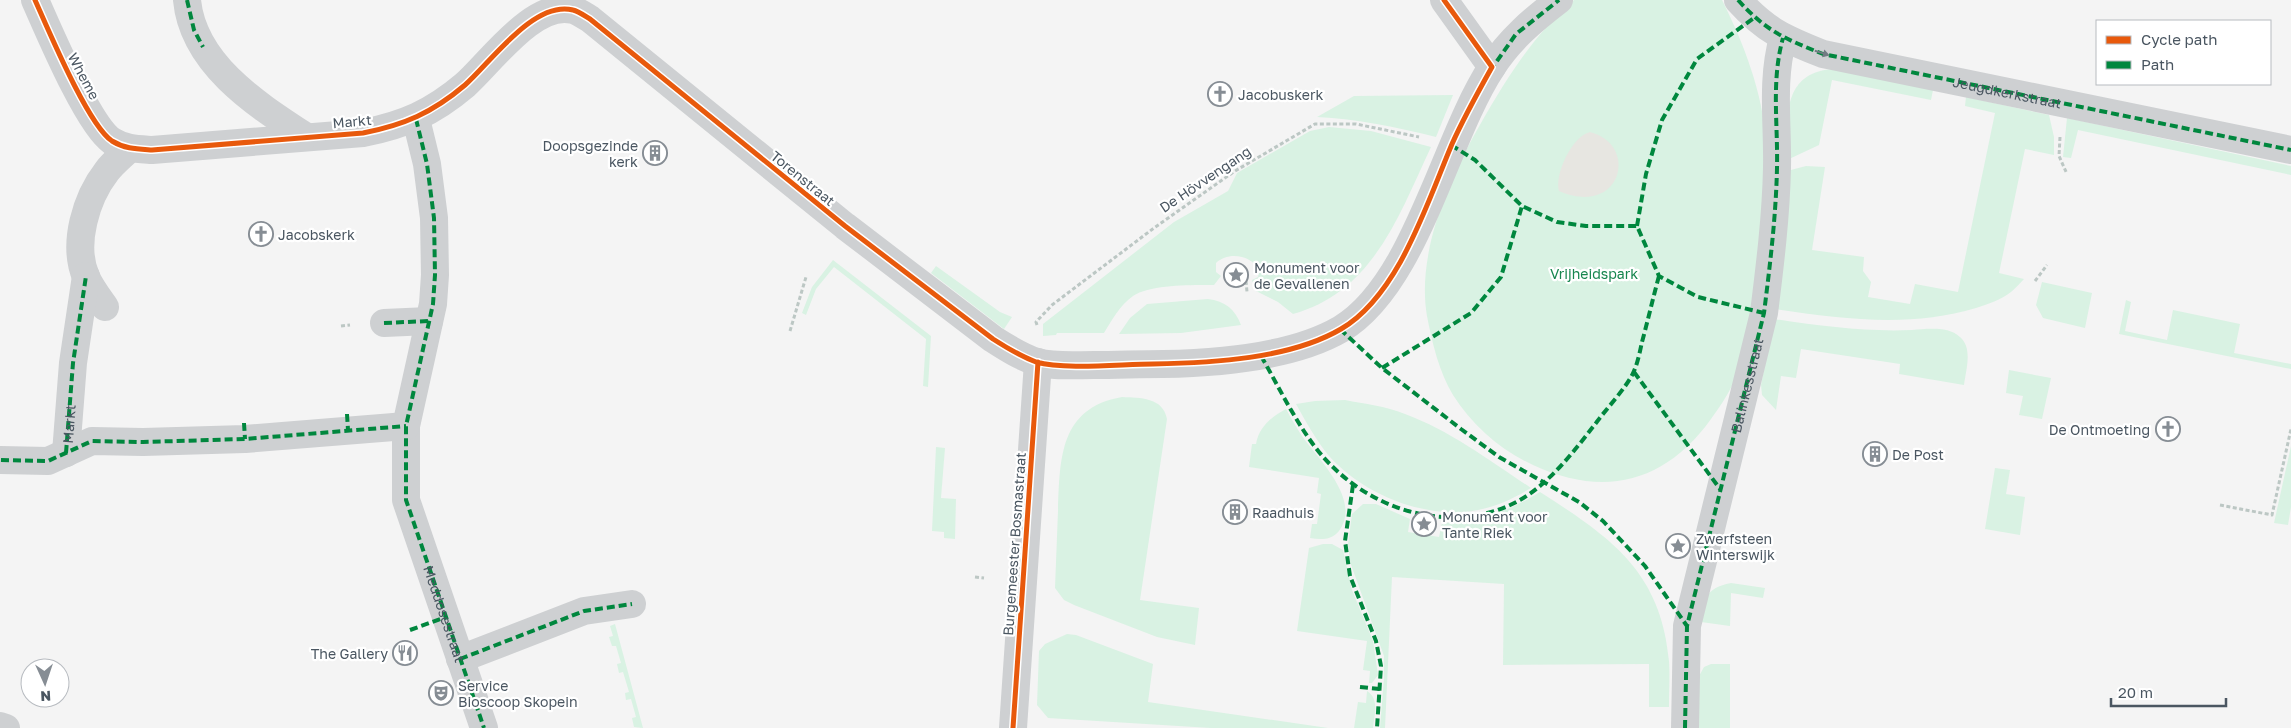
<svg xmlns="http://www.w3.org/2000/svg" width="2291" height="728" viewBox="0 0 2291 728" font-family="'Golos Text',sans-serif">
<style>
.green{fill:#d9f2e3}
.sand{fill:#e7e6e1}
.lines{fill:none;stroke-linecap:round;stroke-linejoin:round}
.path{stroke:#bcc7c4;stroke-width:3;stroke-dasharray:4 2.5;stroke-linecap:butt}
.street{stroke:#ced0d2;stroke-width:28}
.quiet{stroke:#00873e;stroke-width:4;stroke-dasharray:8 4;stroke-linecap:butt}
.cycleway-casing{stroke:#fff;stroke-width:8}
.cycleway{stroke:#e8590c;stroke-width:5}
.oneway{fill:#727b83}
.labels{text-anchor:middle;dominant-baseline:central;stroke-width:4.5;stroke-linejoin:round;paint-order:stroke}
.street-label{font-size:14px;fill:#4a5661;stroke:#fff}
.poi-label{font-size:14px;fill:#4a5661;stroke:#fff;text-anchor:start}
.park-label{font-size:14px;fill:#17864f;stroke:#fff}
</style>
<rect width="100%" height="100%" fill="#f4f4f4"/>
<path class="green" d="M1574 0H1722C1744 44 1763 93 1766 142 1767 164 1764 186 1763 208 1763 228 1763 248 1761 268 1760 281 1755 295 1752 308 1746 332 1742 362 1733 384 1727 396 1719 408 1711 419 1665 483 1604 498 1533 465 1500 450 1472 425 1453 395 1439 372 1432 342 1427 316 1416 252 1450 177 1481 123 1508 76 1533 36 1574 0Z
M1832 69 1933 90 1931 100 1832 80 1819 145 1787 160C1788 120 1780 74 1832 69Z
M1453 95 1436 137C1396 127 1357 119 1317 117L1354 96Z
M1966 97 2049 115 2054 137V155L2025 149 1999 273 2024 279C2020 283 2016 288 2011 292 2001 300 1988 304 1976 308 1910 328 1842 319 1775 309L1787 171 1806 166 1825 167 1812 250 1864 257 1863 271 1871 282 1868 297 1910 304 1915 284 1958 292 1995 113 1965 106Z
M2067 118 2291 166V175L2078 130 2071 158 2063 157Z
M1329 127 1371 131 1431 147C1399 215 1373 292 1293 314L1278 302 1256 291 1252 280 1258 277 1259 270C1252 255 1228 251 1216 263V272L1221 276 1214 285C1193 285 1151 284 1133 296 1120 305 1112 320 1104 333H1057L1056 335 1043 336V324L1174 222 1228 191 1237 173 1310 131Z
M833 260 931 336 928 387 923 386 926 339 834 267 816 289 806 315 802 313 812 287Z
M936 266 1000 312 1012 317 1004 329 931 273Z
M2042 282 2092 293 2085 328 2043 318 2036 305Z
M1208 299C1225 301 1235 309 1241 325L1181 333 1119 334 1130 318 1147 304Z
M2126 300 2131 302 2125 331 2167 340 2173 310 2240 324 2234 353 2291 364V369L2119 334Z
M1774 319C1820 326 1866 332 1912 330 1927 329 1948 326 1960 337 1973 348 1966 370 1964 385L1899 374 1900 364 1801 349 1796 378 1781 376 1776 410 1762 395 1761 385Z
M2009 370 2051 378 2042 419 2019 415 2023 396 2006 393Z
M1122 397C1140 398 1163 397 1167 419L1140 600 1199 608 1195 645 1157 637 1074 605 1064 600 1055 588C1056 562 1057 536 1058 511 1060 459 1059 408 1122 397Z
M1345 400C1365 404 1385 406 1405 414 1451 431 1490 461 1531 488 1514 498 1498 506 1478 510 1426 520 1364 495 1329 456 1316 440 1306 422 1296 404L1315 401Z
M1286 409C1291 418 1296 427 1302 436 1318 459 1362 500 1339 531 1332 540 1321 540 1310 538L1312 524H1317L1321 494 1317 493 1319 478 1249 467 1252 444H1256C1259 427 1271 417 1286 409Z
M2291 446V507L2288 525 2274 523Z
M936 447 945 448 941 498 956 499 955 539 944 538V532L932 531Z
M1995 468 2010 470 2006 494 2025 497 2020 535 1985 529Z
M1540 492C1610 537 1661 571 1669 661 1670 676 1669 692 1669 707H1649V664L1503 665 1504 584 1392 577 1385 728H1380L1384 678V656L1350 562 1348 544 1352 514 1363 504H1376L1410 519 1408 532 1439 537 1442 523C1479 523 1509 511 1540 492Z
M1323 544H1332L1343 550 1352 590 1373 641 1378 675 1372 683H1369L1370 671 1363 670 1367 641 1297 631 1309 548Z
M1731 583 1765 588 1763 598 1731 593 1730 626 1701 622C1704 599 1705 588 1731 583Z
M615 624 643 728 634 727 632 718 636 717 631 699 626 700 625 693 629 692 623 672 619 673 617 664 621 663 616 646H612L609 637 613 636 610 626Z
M1067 634 1076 635 1153 664 1148 702 1328 728H1211L1048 718 1037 705 1039 651 1045 644Z
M1711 664H1730V728H1698V678L1704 667Z
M1367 691C1380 699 1374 716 1373 728H1354L1358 702 1366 703Z"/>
<path class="sand" d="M1590 132C1640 145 1621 218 1559 191 1554 175 1572 136 1590 132Z"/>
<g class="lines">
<path class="path" d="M2060 137 2059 156 2067 174
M1246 281 1247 292
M2035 281 2047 265
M1229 285 1230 281
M1037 325 1036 322 1052 305 1154 228 1235 171 1315 124H1356L1419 137
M341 326 350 325
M790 331 806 277
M2220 505 2272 515 2291 429
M975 577 984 578"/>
<g class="street">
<path d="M35 0C48 29 88 125 112 141 125 149 137 149 152 150L363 133C404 125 432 113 465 85 491 62 534 0 573 10 578 11 585 16 590 19L845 226 993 339C1007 348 1021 357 1037 362 1055 367 1075 365 1094 365 1117 365 1140 364 1163 364 1217 363 1293 357 1341 329 1416 284 1444 140 1492 67 1510 39 1533 20 1559 0"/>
<path d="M187 0C193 64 256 104 305 136"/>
<path d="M1444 0 1492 67"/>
<path id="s1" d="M1738 0C1766 31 1785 39 1823 54L2291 150"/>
<path id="s2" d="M416 119 427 164 434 218 435 275 433 304 406 426V500L484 728"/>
<path d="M105 307C98 297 91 288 86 277 72 244 86 198 107 171 113 163 122 156 129 149"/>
<path d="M384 323 429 321"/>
<path id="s3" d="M66 453 73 363 86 276"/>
<path d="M0 460 48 461 92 441 143 442 245 439 406 426"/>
<path d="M460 659 584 611 632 604"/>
<path d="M0 726 6 728"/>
<path d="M1013 728 1038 362"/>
<path d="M1685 728 1687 626 1764 313C1770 265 1776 216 1777 168 1778 123 1771 81 1783 38"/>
</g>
<g class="quiet">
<path d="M187 0 194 30 203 47"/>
<path d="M1738 0C1766 31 1785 39 1823 54L2291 150"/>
<path d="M1490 71 1516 34 1559 0"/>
<path d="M416 119 427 164 434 218 435 275 433 304 406 426V500L484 728"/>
<path d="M1451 145 1475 160 1522 206 1557 222 1586 226H1637L1659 276 1698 297 1764 313"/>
<path d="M1637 226 1646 174 1662 120 1697 59 1754 18"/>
<path d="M384 323 429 321"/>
<path d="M1340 329 1382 368 1461 429 1499 457 1579 502 1603 521 1645 566 1687 626"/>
<path d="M1261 356C1282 392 1304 441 1335 469 1383 515 1460 534 1520 500 1550 483 1575 450 1596 423 1606 409 1628 386 1634 371 1638 362 1640 351 1642 342 1648 320 1653 298 1659 276"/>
<path d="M1382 368 1471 313 1501 277 1522 206"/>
<path d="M1634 372 1720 489"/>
<path d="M347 414 348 430"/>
<path d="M244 423 245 439"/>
<path d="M66 453 73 363 86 276"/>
<path d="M1 460 48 461 92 441 143 442 245 439 406 426"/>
<path d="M1353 485 1345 541 1350 576 1376 641 1381 666 1377 728"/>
<path d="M410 630 446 617"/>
<path d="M460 659 584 611 632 604"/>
<path d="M1360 687 1380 689"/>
<path id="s4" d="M1685 728 1687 626 1764 313C1770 265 1776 216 1777 168 1778 123 1771 81 1783 38"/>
</g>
<defs>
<path id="cycleway" d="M35 0C48 29 88 125 112 141 125 149 137 149 152 150L363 133C404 125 432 113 465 85 491 62 534 0 573 10 578 11 585 16 590 19L845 226 993 339C1007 348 1020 356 1036 362 1065 370 1122 364 1153 364 1211 363 1290 359 1341 329 1399 295 1427 203 1452 144 1464 117 1478 92 1492 67L1444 0
M1013 728 1038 362"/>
</defs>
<use href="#cycleway" class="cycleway-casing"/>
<use href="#cycleway" class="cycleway"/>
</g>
<defs><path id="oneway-solid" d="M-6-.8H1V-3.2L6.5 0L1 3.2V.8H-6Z" transform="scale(1.25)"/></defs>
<use class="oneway" href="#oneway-solid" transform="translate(1822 53) rotate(17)"/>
<defs>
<symbol id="church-ring" viewBox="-11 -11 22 22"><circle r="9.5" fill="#fff" stroke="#868d94" stroke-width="1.5"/><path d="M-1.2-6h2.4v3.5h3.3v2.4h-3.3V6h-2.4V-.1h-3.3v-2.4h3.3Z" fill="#868d94"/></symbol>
<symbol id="building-ring" viewBox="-11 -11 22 22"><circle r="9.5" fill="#fff" stroke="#868d94" stroke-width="1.5"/><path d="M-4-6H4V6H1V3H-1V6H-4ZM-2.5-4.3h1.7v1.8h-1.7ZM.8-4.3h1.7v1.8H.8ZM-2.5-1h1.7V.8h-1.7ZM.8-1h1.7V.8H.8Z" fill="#868d94"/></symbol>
<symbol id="sight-ring" viewBox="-11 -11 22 22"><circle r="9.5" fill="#fff" stroke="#868d94" stroke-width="1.5"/><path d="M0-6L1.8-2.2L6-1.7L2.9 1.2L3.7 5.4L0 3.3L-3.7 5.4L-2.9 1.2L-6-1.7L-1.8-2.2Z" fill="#868d94"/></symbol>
<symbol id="restaurant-ring" viewBox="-11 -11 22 22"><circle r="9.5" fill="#fff" stroke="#868d94" stroke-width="1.5"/><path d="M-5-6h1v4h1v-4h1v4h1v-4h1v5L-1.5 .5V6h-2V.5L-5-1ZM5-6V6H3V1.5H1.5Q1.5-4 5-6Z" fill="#868d94"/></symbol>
<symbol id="theatre-ring" viewBox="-11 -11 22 22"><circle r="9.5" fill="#fff" stroke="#868d94" stroke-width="1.5"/><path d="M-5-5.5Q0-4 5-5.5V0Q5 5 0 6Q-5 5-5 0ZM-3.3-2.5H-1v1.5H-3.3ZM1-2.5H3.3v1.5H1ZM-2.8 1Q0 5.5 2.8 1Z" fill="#868d94"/></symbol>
</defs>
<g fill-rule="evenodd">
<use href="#church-ring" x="1206" y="80" width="28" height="28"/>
<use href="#building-ring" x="641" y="139" width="28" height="28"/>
<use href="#church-ring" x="247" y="220" width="28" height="28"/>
<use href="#sight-ring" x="1222" y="261" width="28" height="28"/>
<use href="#church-ring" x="2154" y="415" width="28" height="28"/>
<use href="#building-ring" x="1861" y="440" width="28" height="28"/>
<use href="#building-ring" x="1221" y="498" width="28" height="28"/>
<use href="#sight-ring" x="1410" y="510" width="28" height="28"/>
<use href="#sight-ring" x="1664" y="532" width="28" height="28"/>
<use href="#restaurant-ring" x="391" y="639" width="28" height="28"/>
<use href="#theatre-ring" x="427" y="679" width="28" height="28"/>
</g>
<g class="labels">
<g class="street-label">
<text transform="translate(84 76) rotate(62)">Wheme</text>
<text stroke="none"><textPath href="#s1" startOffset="290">Jeugdkerkstraat</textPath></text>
<text transform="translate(352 121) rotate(-5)">Markt</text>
<text transform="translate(803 178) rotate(39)">Torenstraat</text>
<text transform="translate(1205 179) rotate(-34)">De Hövvengang</text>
<text stroke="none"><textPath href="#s4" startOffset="350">Balinkesstraat</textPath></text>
<text stroke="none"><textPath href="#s3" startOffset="29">Markt</textPath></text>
<text transform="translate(1014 544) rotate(-86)">Burgemeester Bosmastraat</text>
<text stroke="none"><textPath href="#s2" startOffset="506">Meddosestraat</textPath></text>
</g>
<g class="poi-label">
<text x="1238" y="94">Jacobuskerk</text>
<text x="638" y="145" text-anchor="end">Doopsgezinde<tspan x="638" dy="16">kerk</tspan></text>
<text x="278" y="234">Jacobskerk</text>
<text x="1254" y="267">Monument voor<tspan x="1254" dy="16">de Gevallenen</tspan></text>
<text x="2150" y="429" text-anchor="end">De Ontmoeting</text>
<text x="1892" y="454">De Post</text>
<text x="1252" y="512">Raadhuis</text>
<text x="1442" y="516">Monument voor<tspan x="1442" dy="16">Tante Riek</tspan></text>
<text x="1696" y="538">Zwerfsteen<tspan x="1696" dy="16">Winterswijk</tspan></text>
<text x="388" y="653" text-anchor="end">The Gallery</text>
<text x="458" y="685">Service<tspan x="458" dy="16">Bioscoop Skopein</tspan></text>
</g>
<g class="park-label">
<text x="1594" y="273">Vrijheidspark</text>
</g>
</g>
<rect x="2096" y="20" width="175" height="65" fill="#ffffff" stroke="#b7bbc0"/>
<rect x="2106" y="36" width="25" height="8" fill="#e8590c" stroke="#b7bbc0"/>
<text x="2141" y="45" font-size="15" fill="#4a5661">Cycle path</text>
<rect x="2106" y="61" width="25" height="8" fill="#00873e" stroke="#b7bbc0"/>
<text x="2141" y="70" font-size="15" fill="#4a5661">Path</text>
<g transform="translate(45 683) rotate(177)"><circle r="24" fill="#ffffff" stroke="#b7bbc0"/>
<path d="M0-4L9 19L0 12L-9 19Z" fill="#868d94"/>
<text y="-8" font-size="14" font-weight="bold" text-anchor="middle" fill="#4a5661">N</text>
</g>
<path d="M2111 698v8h115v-8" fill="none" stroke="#4a5661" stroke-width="2.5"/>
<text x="2118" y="698" font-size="15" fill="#4a5661" stroke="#ffffff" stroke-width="4" paint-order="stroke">20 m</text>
</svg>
